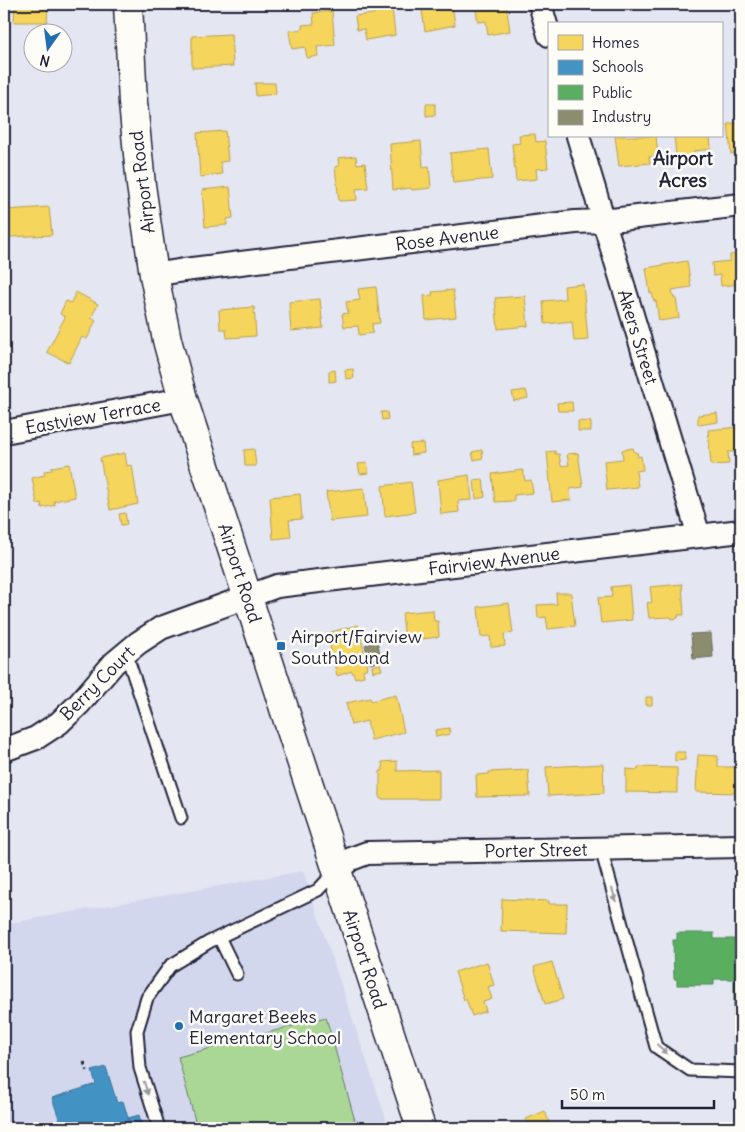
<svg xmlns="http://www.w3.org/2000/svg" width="745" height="1132" viewBox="0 0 745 1132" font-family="Delius,sans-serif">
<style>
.built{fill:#d3d7ed}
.green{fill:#aad795;stroke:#667c68}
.homes{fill:#f6d55c;stroke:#b69f52}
.schools{fill:#4393c3;stroke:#39719a}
.public{fill:#5aae61;stroke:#498456}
.industry{fill:#8c8c6e;stroke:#6c6c5f}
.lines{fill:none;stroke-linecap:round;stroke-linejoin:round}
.service-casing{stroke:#22223b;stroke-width:15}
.minor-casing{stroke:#22223b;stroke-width:26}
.tertiary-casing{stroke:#22223b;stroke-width:31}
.path{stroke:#22223b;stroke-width:3;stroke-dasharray:4 4;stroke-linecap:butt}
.service{stroke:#fdfcf7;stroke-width:11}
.minor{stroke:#fdfcf7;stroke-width:22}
.tertiary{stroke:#fdfcf7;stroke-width:28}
.oneway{fill:#9a9aa2}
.poi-dot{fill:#1f6fb2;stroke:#fdfcf7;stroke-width:2}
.labels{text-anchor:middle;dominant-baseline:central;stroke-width:5;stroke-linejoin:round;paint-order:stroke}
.street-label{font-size:18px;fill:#22223b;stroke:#fdfcf7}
.poi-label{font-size:18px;fill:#22223b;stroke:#fdfcf7;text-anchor:start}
.neighbourhood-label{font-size:19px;font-weight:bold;fill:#22223b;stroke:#fdfcf7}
</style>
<rect width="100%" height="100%" fill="#e4e6f1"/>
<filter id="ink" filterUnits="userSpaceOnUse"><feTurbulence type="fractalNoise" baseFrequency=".02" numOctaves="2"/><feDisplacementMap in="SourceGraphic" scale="10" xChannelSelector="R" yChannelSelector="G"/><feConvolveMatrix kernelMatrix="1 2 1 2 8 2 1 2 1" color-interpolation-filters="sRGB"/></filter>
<g filter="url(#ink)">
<path class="built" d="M303 871 389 1128H4V924Z"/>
<path class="green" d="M326 1017 357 1128H197L178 1057Z"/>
<path class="homes" d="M15 4H48L47 22H14Z
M421 4H452L455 25 425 31Z
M475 4H506L510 31 488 35 486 21 478 22Z
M630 4H645V7L631 9Z
M392 7 395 35 366 40 364 29 357 30 355 16 374 14 373 9Z
M332 11 335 45 317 47 318 56 307 58 305 47 292 49 289 31 303 29 302 25 314 24 313 13Z
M231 34 233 66 192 68V36Z
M255 83H275L276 94 256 96Z
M426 104H435V115L426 116Z
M741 122V152L731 154 728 124Z
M225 131 228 161 220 162 222 174 200 177 197 133Z
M535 134 536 142 545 141 548 168 536 169 537 179 516 181 512 144 520 143 519 135Z
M615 136H656L658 156 649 157 650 163 619 166Z
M674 136H710L711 149 694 151 695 163 677 165Z
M421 141 423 167 429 166 431 188 412 190 411 188 393 190 390 144Z
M489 149 492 179 453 183 450 153Z
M356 156 357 164 365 163 368 188 356 189 357 200 339 201 335 167 339 166 338 158Z
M230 187 233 218 227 219V225L205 227 202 190Z
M49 207 52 235 9 237 6 210Z
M741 253V284L721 286 720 275 713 276 712 263 730 261V255Z
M687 261 691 287 672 290 674 298H676L679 318 659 321 656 301H654L652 293H650L646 268Z
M583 284 588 340 574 341 572 321 545 324 543 301 565 299 564 286Z
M376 287 380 323 372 324 373 333 359 335 358 326 344 327 342 314 348 313 346 302 360 300 358 289Z
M453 290 456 317 426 320 424 296 433 295 432 292Z
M76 292 98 304 91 318 96 320 87 339 82 337 69 363 47 352 65 317 60 314 66 301 71 303Z
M525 296 528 326 498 329 495 298Z
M320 299 323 328 291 331 289 302Z
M254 307 256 336 227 338 226 329H220L219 310Z
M353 369 354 378 346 379 345 370Z
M335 370 336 381 329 382V371Z
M526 390 528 398 514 401 512 392Z
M572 402 573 411H558L557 403Z
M381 412H387L388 419 382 420Z
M717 413 718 422 698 425V415Z
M578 421 591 422V431H578Z
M739 427 740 452H728L729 464 711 465 708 430Z
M423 443 424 453 411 455 410 444Z
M633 448 634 452H637L638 457 641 456 643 470 636 471 638 487 607 490 604 461 623 459 622 450Z
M254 449 256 466H245L244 450Z
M482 450 483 458 474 460 472 452Z
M555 451V454H559L561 466 569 465 567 454 578 453 583 487 570 489 571 500 552 502 547 452Z
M125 453 127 466 132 465 138 504 110 510 100 458Z
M367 463 369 473 360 474 358 464Z
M69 464 75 497 54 501 55 505 42 508 41 503 37 504 32 478 45 475 44 471 52 470V467Z
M523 470 525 481 531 480 533 493 514 495V501L495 502 492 474Z
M469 475 472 500 458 501 459 512 441 514 438 480Z
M483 479 485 497 476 499 474 480Z
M411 482 415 512 385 516 382 486Z
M364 488 367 517 330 521 326 492Z
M300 494 302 519 289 520 291 537 273 539 270 497Z
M125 513 127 524 121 525 119 514Z
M682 584 684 615H678V618L672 619 671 617 649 618 647 603 652 602 650 587Z
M629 585 632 620 601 623 598 598 612 597 611 587Z
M556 593H571L575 626 548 629 546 617 538 618 537 605 557 604Z
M509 603 513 633 504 634 505 646 491 647 490 636 481 637 478 607Z
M433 610 434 621H438L439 637 405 641 402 613Z
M358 625 368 668 363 670 364 676 355 678 352 671 337 676 327 633Z
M380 664 382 670 373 672 372 666Z
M396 695 404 732 371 740 367 721 351 725 346 703 370 698 371 701Z
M646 697H652V705H646Z
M449 728 450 734 436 737 435 730Z
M675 752H685V760L675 761Z
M698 755 718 756V767H741V793L696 792Z
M397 761V771L439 770V799H380V771H383L382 762Z
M603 764 604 793 548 796 546 767Z
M638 767 677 768V793L626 792V769L638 770Z
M528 770 530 796 477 797 476 775 489 774V772Z
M502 899 549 901V904H567L566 933 501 931Z
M487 962 494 985 488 987 492 999 483 1002 486 1011 472 1016 466 999 464 1000 455 972Z
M552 962 563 999 545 1004 534 967Z
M545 1111 551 1128H530L526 1119Z
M705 1122 706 1128H666L665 1125Z"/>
<path class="schools" d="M106 1067 117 1103 123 1101 131 1128H37L60 1121 52 1098 96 1084 92 1071Z
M139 1115 143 1128H131L128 1118Z"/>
<path class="public" d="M677 933H714V939H741V1059H734V979H714V985H677V979H674L673 940H677Z"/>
<path class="industry" d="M711 633 713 657 693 659 691 634Z
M377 642 382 661 370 664 365 645Z"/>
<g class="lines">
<defs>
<path id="service" d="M126 653 181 818
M601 849 656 1047 690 1070 741 1072
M219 937 237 974
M159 1128 140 1068 137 1031 147 998 170 966 209 942 318 890 335 872"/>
<path id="minor" d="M540 4 549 35
M578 136 699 536
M154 275 184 270 575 222 603 221 741 205
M4 432 183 399
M4 750 36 738 59 723 79 704 114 663 138 643 161 628 277 586 741 531
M336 871 351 859 367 853 741 846"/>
<path id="tertiary" d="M128 4 133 103 141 185 154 275 167 340 183 399 421 1128"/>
</defs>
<use href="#service" class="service-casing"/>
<use href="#minor" class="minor-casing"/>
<use href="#tertiary" class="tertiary-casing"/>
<path class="path" d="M84 1062 87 1071"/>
<use href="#service" class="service"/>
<use href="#minor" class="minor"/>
<use href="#tertiary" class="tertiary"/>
</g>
<defs><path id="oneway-solid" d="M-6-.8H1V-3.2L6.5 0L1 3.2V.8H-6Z" transform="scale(1.25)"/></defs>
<g class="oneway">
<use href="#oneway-solid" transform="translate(614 895) rotate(74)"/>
<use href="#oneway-solid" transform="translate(662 1049) rotate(42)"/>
<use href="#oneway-solid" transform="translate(146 1088) rotate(72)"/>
</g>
</g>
<g class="poi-dot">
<rect x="276" y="641" width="10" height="10" rx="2.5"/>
<circle cx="179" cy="1026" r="5"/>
</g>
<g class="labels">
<g class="street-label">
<text transform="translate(142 182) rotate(-97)">Airport Road</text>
<text transform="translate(447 238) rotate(-7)">Rose Avenue</text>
<text transform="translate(638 337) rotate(73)">Akers Street</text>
<text transform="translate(93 416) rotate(-10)">Eastview Terrace</text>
<text transform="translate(494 561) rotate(-7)">Fairview Avenue</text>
<text transform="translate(240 573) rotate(72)">Airport Road</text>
<text transform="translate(97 683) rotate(-45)">Berry Court</text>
<text transform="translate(536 850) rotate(-1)">Porter Street</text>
<text transform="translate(365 959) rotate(72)">Airport Road</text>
</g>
<g class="poi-label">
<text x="291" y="636">Airport/Fairview<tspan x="291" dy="21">Southbound</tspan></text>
<text x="189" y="1016">Margaret Beeks<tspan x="189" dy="21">Elementary School</tspan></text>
</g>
<g class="neighbourhood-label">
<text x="683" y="158">Airport<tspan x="683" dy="22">Acres</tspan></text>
</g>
</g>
<rect width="745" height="1132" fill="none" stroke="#fdfcf7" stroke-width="20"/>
<rect x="10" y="10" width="725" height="1112" fill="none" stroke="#22223b" stroke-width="2" filter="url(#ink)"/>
<rect x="548" y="22" width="175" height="115" fill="#fdfcf7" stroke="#a5a5ac"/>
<rect x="558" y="35" width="25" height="15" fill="#f6d55c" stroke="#a5a5ac"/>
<text x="592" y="48" font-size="15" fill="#22223b">Homes</text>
<rect x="558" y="60" width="25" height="15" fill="#4393c3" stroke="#a5a5ac"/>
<text x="592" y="72" font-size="15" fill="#22223b">Schools</text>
<rect x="558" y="85" width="25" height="15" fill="#5aae61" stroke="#a5a5ac"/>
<text x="592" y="98" font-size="15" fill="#22223b">Public</text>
<rect x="558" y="110" width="25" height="15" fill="#8c8c6e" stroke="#a5a5ac"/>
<text x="592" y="122" font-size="15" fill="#22223b">Industry</text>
<g transform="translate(48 48) rotate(194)"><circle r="24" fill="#fdfcf7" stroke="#a5a5ac"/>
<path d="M0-4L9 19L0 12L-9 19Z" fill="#1f6fb2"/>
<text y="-8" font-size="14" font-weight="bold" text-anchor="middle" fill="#22223b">N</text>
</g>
<path d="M562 1100v8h152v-8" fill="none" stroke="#22223b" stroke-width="2.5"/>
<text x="570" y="1100" font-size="15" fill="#22223b" stroke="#fdfcf7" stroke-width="4" paint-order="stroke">50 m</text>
</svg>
